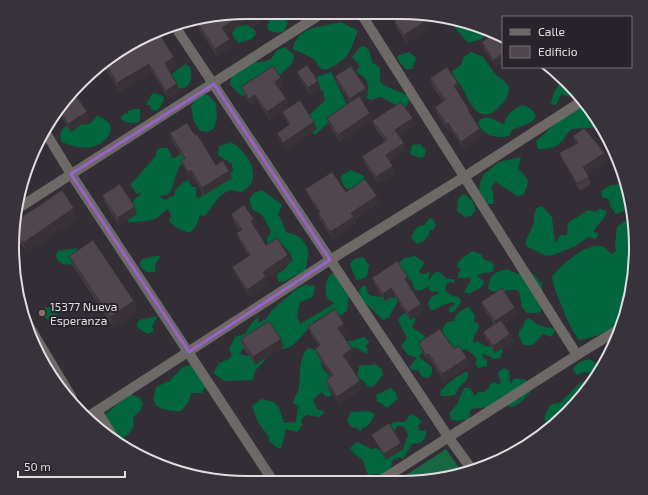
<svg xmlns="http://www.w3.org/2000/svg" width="648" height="495" viewBox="0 0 648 495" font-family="'Exo 2',sans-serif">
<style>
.green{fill:#166742}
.forest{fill:#01663e}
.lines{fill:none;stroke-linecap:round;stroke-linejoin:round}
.minor{stroke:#6d6966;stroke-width:10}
.wall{fill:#453c42}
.shaded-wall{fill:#383136}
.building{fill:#50464d;stroke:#383136}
.marked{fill:none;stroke:#9961ca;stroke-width:3;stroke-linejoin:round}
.education-dot{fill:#8d6e63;stroke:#29232b;stroke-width:1.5}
.labels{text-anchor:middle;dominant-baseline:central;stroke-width:4;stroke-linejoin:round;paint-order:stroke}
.poi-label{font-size:12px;fill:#e0dce2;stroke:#29232b;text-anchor:start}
.rim{fill:none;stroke:#e0dce2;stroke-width:2}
</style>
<rect width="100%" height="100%" fill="#332d35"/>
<path class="green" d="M446 449 463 474 431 481H397Z"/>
<path class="forest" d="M264 12C275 12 281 13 288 23L284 31 278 33 268 30 267 26 270 20Z
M450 18 462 20 488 33 482 39 468 43 450 22Z
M341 22 358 31C349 53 349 60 325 70L320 68 314 59 293 49C297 25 324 27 341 22Z
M247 25 254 29 256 34 252 39 239 43 235 39 232 34C235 26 239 26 247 25Z
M364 46 369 50 372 62 380 68V82C389 89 400 91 410 97L407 106 403 109 383 98 379 97 371 100 366 98C370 84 369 79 356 72L360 66 352 57 360 47Z
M285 47 294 55 293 62C282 75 259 93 242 96L230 85 231 77 253 62H264L271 59 277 50Z
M409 52 416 58 412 69H405L399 61 397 56Z
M471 52 483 57 496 75 504 81 509 87C509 95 506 100 500 106 480 127 470 104 462 87 458 80 454 79 452 71L461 65 463 58Z
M185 64 190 67C193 77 191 90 178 88L169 77 172 74Z
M331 72 347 105 315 135 308 129 310 114 325 101 323 91 317 88V77Z
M563 81 573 91 569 97 561 94 557 104 555 105 551 104C553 94 555 87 563 81Z
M154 93 163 96 164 99 159 109 155 111 151 109 150 105H147V103L151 95Z
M202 95H208L216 103 217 119 214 128 208 132 200 131 194 122 191 106 195 101Z
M581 101 596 117 600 127 573 129C568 131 567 135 564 139 558 148 548 149 538 149L536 141C544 135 549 128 557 123L559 114Z
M522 105C528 107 533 109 536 116L532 122 512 130 509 136C497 139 481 135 478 122 486 112 494 121 504 124 507 114 512 110 522 105Z
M134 109H140V118L139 122C132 124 126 123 121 119L122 116 125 113 128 114V111Z
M97 115C100 117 105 119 108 122 117 132 102 145 92 147 83 149 69 146 61 141 60 134 60 131 66 126L71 131 81 124C90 126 93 122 97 115Z
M231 142C243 149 262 171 249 186 248 188 244 190 242 192L229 190 220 196 205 216 200 215 196 226 190 233 177 228 169 221 171 215 168 209C163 211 160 217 155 219 152 220 131 223 128 222 127 215 129 205 135 199 138 196 140 196 142 193L137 194 131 186V184L156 156V152L159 148H167L171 154 172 158H175L181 153 186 162 179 166 171 191 167 195 158 196 166 200 169 197 174 196C175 188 181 183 188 180L192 187H196V196L199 199 205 189 224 179 233 171 232 164 218 155 219 146Z
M420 144 426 150 424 157 420 158 410 154 412 145Z
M521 157 518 168 528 180 527 187 523 195 517 196 496 182 491 187 493 192 494 204H487L479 190 480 183 484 174 499 162Z
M351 170 364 176 363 184 357 188 347 189 343 185 341 178 342 175Z
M624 184 632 202V208L628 206 624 211 616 214 610 206 609 199 602 197 601 191 611 185Z
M262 190 282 205 278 215C283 221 283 227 287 233 297 233 306 241 308 251 309 256 306 264 306 270L283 282 278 281 277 274 284 270 292 260 290 253 282 244 271 250 267 246V239L271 231 262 215 252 209 249 199 254 193Z
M464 194C471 198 475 203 475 211L471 216 465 217 457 211 458 199Z
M542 206 552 217 555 244 560 235H567L568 223 588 210 596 212 599 209 606 210 607 214 594 230V233L597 232 598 236 595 239 588 237 576 246 553 255 546 256 526 246V240L534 223V214L537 208Z
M430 218 434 220 436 225 433 230H430C428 238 425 241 417 244L411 238 414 231 418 226H423Z
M625 221 631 223V294L618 326 593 337 579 340C569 326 564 312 558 297 555 290 553 284 552 276 562 265 587 241 604 247 606 248 609 252 611 254L616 252 615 243 617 227Z
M77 248 73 263C65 267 57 263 56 255L58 251Z
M473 251 482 255 484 260 489 261 494 264 493 272 483 273 477 276 484 281 483 285C479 290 474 290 469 294L464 292 470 282 471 278H458V274L461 269 457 267C458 259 467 255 473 251Z
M161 255 155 265 156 271C150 275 141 271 140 263L142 259Z
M415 256 424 262 423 266 419 271 421 274H424L429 272 430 275 428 279H430L434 273 438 271 447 279H454L455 283 451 282 447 283 445 288C447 296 454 295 460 298L461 302 455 311 451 313 449 311V308L454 305V302L443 305 434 310 430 309 428 304 431 297 438 294V292L430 291 428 286C424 290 421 291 415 290L411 280 399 276 395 267 404 258Z
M363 257 369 265 367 276 362 279 356 280 350 264 354 259Z
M507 269 517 274 532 273 542 284 543 299 541 311 537 313H527L522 307 519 291C506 286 503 297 488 289 489 274 494 273 507 269Z
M331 274H336L349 296 347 311 337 317C309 308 305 348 281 349L283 346 248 343 239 354 248 356 256 355 266 359 255 371 253 380 225 381 213 373 219 363 227 360 232 356 229 349 235 337 245 334 251 324 259 316 258 323 266 319 271 311 295 290 304 285 315 286 313 297 300 302 297 316 300 324C311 317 323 311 334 303 332 301 328 300 327 297 324 290 326 279 331 274Z
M363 286H366L368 294 372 296 397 298 398 301 389 317 383 320 365 303 358 294 360 289Z
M64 304 62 310 57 314 59 319C52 324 44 320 42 311L45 308Z
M469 307 475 316 474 322 479 324C479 332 473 333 473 343L477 341 486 347 495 345 500 346 503 351 500 358 493 359 487 355 482 354 483 358 487 360V366L478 368 475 363 477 359 474 355 465 349 461 351 451 349V343L442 333 443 328 447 322 454 321C456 312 461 310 469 307Z
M408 313 416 319 412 327C420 333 426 335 429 344L419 357 432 367V374L428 378 422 377 418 370H411L410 366 417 358 408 355 401 346 407 338 398 320 402 314Z
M158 316 152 326 154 331 147 334 137 327V323L139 320Z
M529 318 538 325 554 329 555 332 551 337 543 334C535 341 535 349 522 344L521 339 519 337V331L523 327 524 322Z
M363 337 366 338 369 342 366 345 368 354 354 347 350 350 347 341H352Z
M308 348 319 351 322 368 332 378 328 387 332 396 326 397 322 392 313 399 317 409 325 412 319 417 307 415 301 419 302 426 297 432 286 429 281 449 277 448 269 441V437L258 422 252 406 261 399 274 402 279 408 284 423 296 422 298 406 293 403C294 397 298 394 299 388 301 374 298 359 308 348Z
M589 359 596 363 604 361 596 379 550 425 544 420 546 413 550 405 561 402 581 382 588 379 593 374 584 372 577 375 573 370C576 363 582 361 589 359Z
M196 363 207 384 202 393H191L188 403 181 411C175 412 162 410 157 406 156 406 153 400 153 400L156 387 169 381 183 367Z
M375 364 382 369 383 375C378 380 377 384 372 387L366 386 365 382 357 379 359 366C364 364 369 366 375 364Z
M504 368 509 371 510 383H512L513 379C517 378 520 380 525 379L532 390 521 402 513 407 507 406V396C499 396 496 403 490 406 484 409 477 407 470 410L469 419 460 421 452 420 449 413 456 406 464 388H470L475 396 478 392H484L489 388 490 384 495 382 498 385 501 382 499 378 498 372Z
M465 372 468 373C468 382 463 382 459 388 457 390 456 393 455 395L447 396H441L440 392C447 383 455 378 465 372Z
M391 388 396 393 398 399 387 408 377 401 376 395Z
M130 394 140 398 143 404 140 411 133 417 134 426C130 433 127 438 118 437L105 415C112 407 122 402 130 394Z
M368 411 375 414C372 421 370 426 362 428L361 432 357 428 351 427 347 420 351 412Z
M413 414 422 421 418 426 420 431 427 430 425 438 420 443 412 444C408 449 407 454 403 459L400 457 393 460 390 471 384 475 376 474 368 475 362 459 354 454 350 448 357 442 371 449 376 448 380 450 386 460 403 449 408 435C406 429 404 425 397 426L395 431 390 424 395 422H405L409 416Z"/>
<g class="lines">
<path class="minor" d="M360 12 577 355
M174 25 449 438 473 471
M44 130 71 174 273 481
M17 209 324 12
M23 316 72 398
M97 411 117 443
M89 416 330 260 464 177 582 101
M380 481 577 355 616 331"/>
</g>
<path class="wall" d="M248 12 266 18 253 27 248 19 227 34 233 46 217 56 199 29 197 22Z
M394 21 428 28 407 43 397 28Z
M503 40V62L496 67 484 49 482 42Z
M130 44 177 66 169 71 177 84 180 92 169 99 152 72 120 92 103 64Z
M297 72 321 88 310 95 300 79Z
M335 76 366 88 368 96 362 100 373 120 340 142 329 125 327 118 350 102 337 83Z
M281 78 283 85 279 88 286 99 289 107 270 120 258 102 252 106 244 94 241 87Z
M430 78 458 83 460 91 458 92 469 109 471 115 480 129 483 136 464 149 451 130 449 132 437 114 435 107 443 101 432 86Z
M73 91 87 112 89 119 71 132 58 111Z
M282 112 317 129 286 150 280 140 277 133 289 125 285 119Z
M413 118 416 125 399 136 406 150 390 161 395 173 379 184 365 164 362 156 385 141 375 128 372 121Z
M170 133 195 135 216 165 232 178 204 195 193 177 191 179 184 167 181 160 183 158 172 141Z
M573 136 605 153 608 160 587 174 591 184 580 191 562 160 559 153 576 144Z
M305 189 346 192 380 203 355 220 356 224 333 239 320 220 318 213H319L308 196Z
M102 195 137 214 119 226 105 203Z
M231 214 254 219 256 226 255 227 266 245 291 262 267 279 269 284 250 297 235 274 232 267 249 256 239 240 236 233 240 231 234 222Z
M78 219 27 253 14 233 16 221Z
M69 256 134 301 138 312 114 328 73 266Z
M372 278 410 284 409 285 421 304 424 311 410 320 394 295 385 301 375 285Z
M481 302 517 315 504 324 510 334 513 342 495 353 486 339 483 332 494 324 484 309Z
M344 324 346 331 342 334 354 356 347 361 363 388 340 404 328 387 326 380 331 376 318 356 315 349 319 346 311 334 308 327Z
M241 339 284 346 255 365 243 347Z
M418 343 454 349 467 358 470 365 445 382 431 361 429 362 421 350Z
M371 435 401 443 403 449 386 460Z"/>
<path class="shaded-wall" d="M246 12 248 19 225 35 222 28Z
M262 12H264L266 18 253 27 250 20Z
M426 21 428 28 407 43 404 35Z
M230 39 233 46 217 56 215 49Z
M503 54V62L496 67 493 60Z
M174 57 177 66 168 72 165 63Z
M149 64 152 72 120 92 117 83Z
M281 78 283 85 277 89 275 82Z
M318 81 321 88 310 95 308 88Z
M458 83 460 91 456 93 454 86Z
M177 84 180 92 169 99 166 91Z
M366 88 368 96 353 106 350 99Z
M255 95 258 102 252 106 249 99Z
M286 99 289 107 270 120 267 112Z
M87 112 89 119 71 132 68 124Z
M370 113 373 120 340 142 338 135Z
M413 118 416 125 397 137 395 130Z
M314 122 317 129 286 150 283 143Z
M448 123 451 130 449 132 446 124Z
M480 129 483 136 464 149 461 142Z
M404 143 406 150 388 163 386 155Z
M605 153 608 160 586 174 583 167Z
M393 166 395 173 379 184 376 177Z
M191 170 193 177 191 179 188 172Z
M229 171 232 178 204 195 202 188Z
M377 196 380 203 355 220 356 224 333 239 330 232 351 213Z
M135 207 137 214 119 226 117 218Z
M74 208 78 219 27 253 23 243Z
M254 219 256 226 253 228 251 221Z
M288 255 291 262 267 279 269 284 250 297 247 290 263 272Z
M408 277 410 284 407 286 405 279Z
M391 288 394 295 385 301 383 294Z
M134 301 138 312 114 328 110 317Z
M421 304 424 311 410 320 408 313Z
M515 308 517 315 497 329 495 321Z
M344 324 346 331 340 335 338 328Z
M510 334 513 342 495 353 493 346Z
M281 339 284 346 255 365 253 357Z
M352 349 354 356 345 362 343 355Z
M429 354 431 361 429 362 426 355Z
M467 358 470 365 445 382 442 374Z
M360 381 363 388 340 404 337 397Z
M401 443 403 449 386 460 384 454Z"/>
<path class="building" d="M246 12H262L250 20Z
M246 12 222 28 230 39 215 49 197 22 203 18Z
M407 12H416L421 13 426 21 404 35 394 21Z
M158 32 174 57 165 63 177 84 166 91 149 64 117 83 105 63 130 44Z
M492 35 503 40V54L493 60 482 42Z
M307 65 318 81 308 88 297 72Z
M273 66 281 78 275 82 286 99 267 112 255 95 249 99 241 87Z
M351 66 366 88 350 99 335 76Z
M447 67 458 83 454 86 469 109 468 110 480 129 461 142 448 123 446 124 435 107 445 100 430 78Z
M73 91 87 112 68 124 59 110Z
M359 96 370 113 338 135 327 118Z
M300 100 314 122 283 143 277 133 290 124 282 112Z
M401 102 413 118 395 130 404 143 386 155 393 166 376 177 362 156 387 140 372 121Z
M187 123 195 135 197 134 216 165 223 161 229 171 202 188 191 170 188 172 181 160 185 158 170 133Z
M584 128 605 153 583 167 589 177 577 184 559 153 578 143 573 136Z
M332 172 346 192 365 179 377 196 351 213 354 217 330 232 318 213 320 212 305 189Z
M120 184 135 207 117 218 102 195Z
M62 190 74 208 23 243 14 230 16 221Z
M244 205 254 219 251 221 266 245 277 238 288 255 263 272 266 277 247 290 232 267 250 255 236 233 242 230 231 214Z
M93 240 134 301 110 317 69 256Z
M397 261 408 277 405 279 421 304 408 313 391 288 383 294 372 278Z
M502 288 515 308 495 321 481 302Z
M335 309 344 324 338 328 352 349 343 355 360 381 337 397 326 380 333 375 315 349 320 345 308 327Z
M501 320 510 334 493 346 483 332Z
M269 321 281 339 253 357 241 339Z
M440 329 454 349 459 346 467 358 442 374 429 354 426 355 418 343Z
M389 423 401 443 384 454 371 435Z"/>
<path class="marked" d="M214 84 330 260 189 352 71 174Z"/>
<circle class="education-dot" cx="42" cy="313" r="4"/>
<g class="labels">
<g class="poi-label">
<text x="50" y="306">15377 Nueva<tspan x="50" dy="14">Esperanza</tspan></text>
</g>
</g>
<path d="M0 0H648V495H0ZM247 19H401A228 228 0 0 1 629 247V248A228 228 0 0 1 401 476H247A228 228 0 0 1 19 248V247A228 228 0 0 1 247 19Z" fill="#38323a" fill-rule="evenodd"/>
<path class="rim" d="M247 19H401A228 228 0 0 1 629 247V248A228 228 0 0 1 401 476H247A228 228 0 0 1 19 248V247A228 228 0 0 1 247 19Z"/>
<rect x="502" y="16" width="130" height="52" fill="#29232b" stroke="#726d74"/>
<rect x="510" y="29" width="20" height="6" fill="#6d6966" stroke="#726d74"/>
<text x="538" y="36" font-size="12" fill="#e0dce2">Calle</text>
<rect x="510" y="46" width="20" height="12" fill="#50464d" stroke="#726d74"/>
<text x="538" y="56" font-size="12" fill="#e0dce2">Edificio</text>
<path d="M18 471v6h107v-6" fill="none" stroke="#e0dce2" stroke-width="2"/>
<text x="24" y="471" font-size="12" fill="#e0dce2" stroke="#29232b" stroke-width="3" paint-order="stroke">50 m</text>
</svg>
